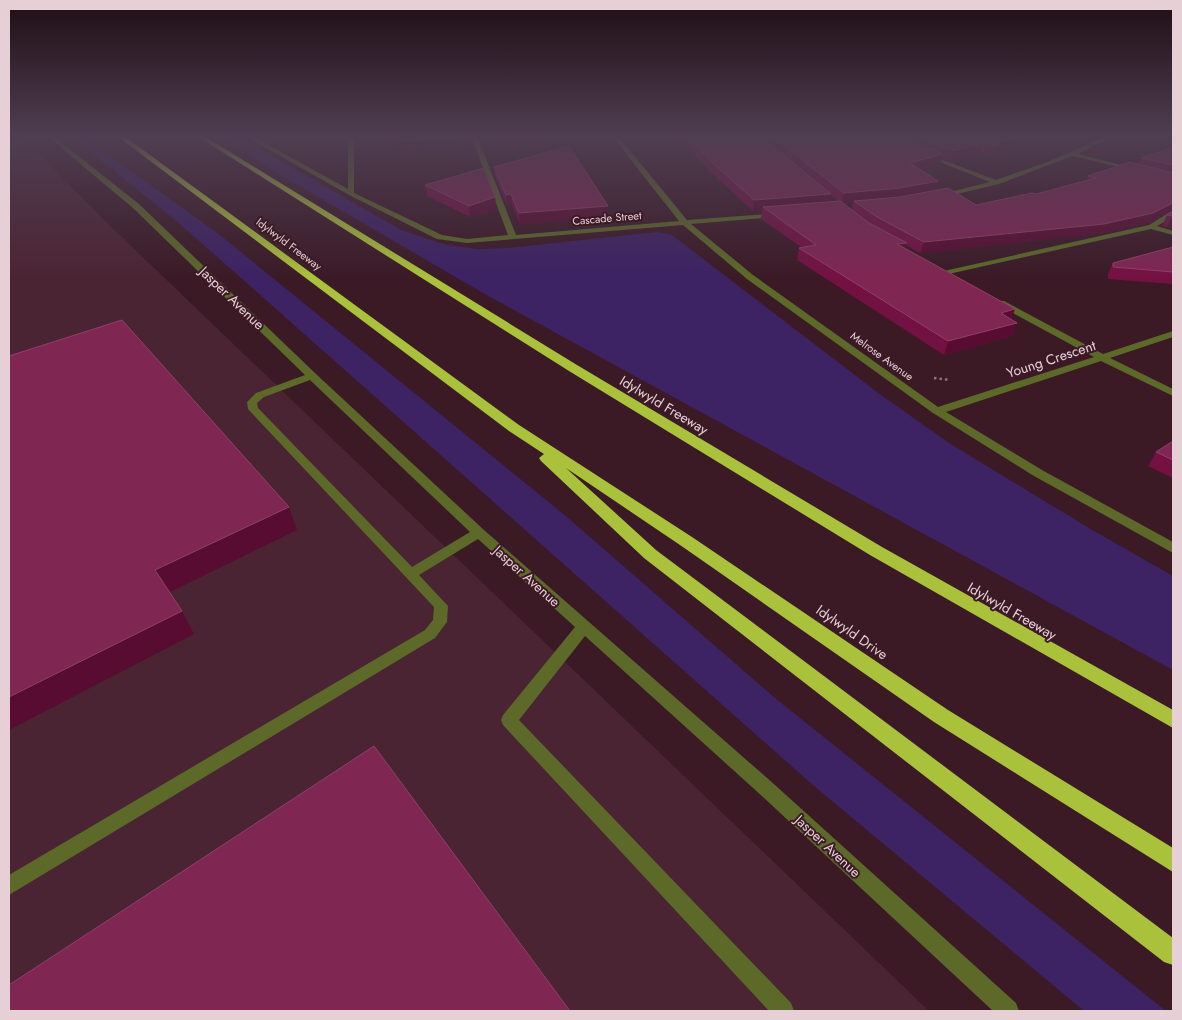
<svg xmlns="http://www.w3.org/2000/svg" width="1182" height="1020" viewBox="0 0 1182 1020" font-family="Jost,sans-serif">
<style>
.built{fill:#4b2433}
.green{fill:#3d2264}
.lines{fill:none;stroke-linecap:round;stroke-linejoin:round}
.path{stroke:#90747d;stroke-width:2.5;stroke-dasharray:2.5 3;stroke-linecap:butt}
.minor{fill:#5c6929;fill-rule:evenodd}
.highway{fill:#aac23b;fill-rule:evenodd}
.wall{fill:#741143;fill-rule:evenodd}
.shaded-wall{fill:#580c31}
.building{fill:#802653;stroke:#904067}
.labels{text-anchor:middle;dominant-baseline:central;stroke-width:4;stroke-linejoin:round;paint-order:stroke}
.far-street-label{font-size:11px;fill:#e6cfd5;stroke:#3b1a26}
.street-label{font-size:14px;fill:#e6cfd5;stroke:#3b1a26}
</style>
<rect width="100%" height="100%" fill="#3b1a26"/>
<path class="built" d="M9 136H14L44 157 64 180 126 241 929 1011H9Z"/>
<path class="green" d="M71 136H82L220 235 567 517 775 698 1166 1011H1084L814 786 180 224Z
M219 136H237L401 230 447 245 478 249 507 248 657 232 672 235 881 395 949 443 1094 531 1173 576V670L483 293 270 169Z"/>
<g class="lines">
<path class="path" d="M934 378 950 380"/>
<path class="minor" d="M47 136H53L139 204 316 374 484 530 775 785 1016 1003 1019 1011H993L763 797 585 636 519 720 791 1003 794 1011H769L503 725 501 720 503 715 575 627 478 539 419 575 448 606 447 622 435 638 9 895V875L425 630 433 620 434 607 248 409 247 402 256 393 305 375 133 208ZM310 380 470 532 412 567 258 408 257 403 264 397Z
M245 136H252L348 189V136H354V193L442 235 467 239 508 235 471 136H477L516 235 679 221 612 136H618L687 220 779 213V217H776L691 224 753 275 938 407 1094 357 998 305V301H1004L1103 354 1173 331V337L1110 358 1173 389V396L1101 361 946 412 1042 470 1173 542V553L1034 476 933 413 747 279 683 225 467 243 437 239 349 195Z
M1107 136H1114L1078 154 1136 169V171L1072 156 999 184 940 198 937 196 938 195 990 182 922 155 927 154 996 180 1047 162Z
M1170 212H1173V217L1157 226 1173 231V235L1151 229 944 275 940 273 944 271 1149 225Z"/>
<path class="highway" d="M117 136H124L519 425 692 537 948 710 1173 848V872L934 722 680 545 566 468 656 550 1173 938V965L1164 962 644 558 541 461 539 458 544 454 509 431Z
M197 136H204L577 365 882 547 1173 710V728L870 555 569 371Z"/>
</g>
<path class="wall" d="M479 136H558L559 139 482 145Z
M676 136H1039L991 156 980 153 951 161 942 157 940 164 920 170 936 190 976 205 1036 194 1086 181 1088 176 1139 164 1142 158 1173 147V210L1148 223 1099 234 920 253 906 245 905 248 1015 309 1011 319 1017 323 1012 336 944 355 797 260 799 248 801 247 761 219 762 210 753 211 715 176 695 156V154ZM915 138 914 143 908 140ZM830 195 837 200 838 201 829 202ZM853 203 852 210 844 204Z
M494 167 607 217 520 224 512 204 507 206 495 176Z
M425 185 495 197 496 209 470 217 427 196Z
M1173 211V226L1167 227 1162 226 1167 215Z
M1173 247V284L1108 279V274L1113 263Z
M1173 441V478L1148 466 1156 452Z"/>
<path class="shaded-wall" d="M472 136 473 145 397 151 396 141Z
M482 136H558L559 139 482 145Z
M905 136H921H916L915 138 903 142Z
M1019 136H1039L991 156 994 146Z
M983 143 980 153 951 161 954 151Z
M943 154 940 164 907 173 910 163Z
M938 181 935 192 897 199 854 201 853 203 842 204 844 193Z
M511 194 512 204 507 206 506 195Z
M831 194 828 205 763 207 762 210 753 211 754 200Z
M495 197 496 209 470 217 469 206Z
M1173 203V210L1148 223 1099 234 920 253 924 242Z
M608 206 607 217 520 224 519 213Z
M1172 216H1173V226L1167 227Z
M907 243 903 255 897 244Z
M1015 309 1010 322 1001 313Z
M1017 323 1012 336 944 355 948 341Z
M289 507 297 530 168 593 155 570Z
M182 611 194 634 9 730V697Z"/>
<path class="building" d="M395 136H472L396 141Z
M687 136H760L831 194 754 200 716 166 696 146H698Z
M772 136H896L943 154 910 163 938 181 900 188 844 193Z
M916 136H1019L994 146 983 143 954 151Z
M569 146 608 206 519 213 511 194 506 195 494 167Z
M1173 147V165L1142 158Z
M1130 162 1173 173V203L1153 213 1104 224 924 242 877 217 854 201 900 197 948 188 976 205 1032 193 1036 194 1096 178 1088 176Z
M484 168 495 197 469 206 425 185Z
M840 201 869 223 907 243 897 244 1015 309 1001 313 1017 323 948 341 799 248 816 245 763 207Z
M1173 211V216L1167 215Z
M1173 247V272L1113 267V263Z
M122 320 289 507 155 570 182 611 9 697V356Z
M1173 441V460L1156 452Z
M374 746 570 1011H9V985Z"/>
<linearGradient id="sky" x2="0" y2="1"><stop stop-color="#200e15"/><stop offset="0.49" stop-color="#4f3e52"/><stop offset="1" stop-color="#4f3e52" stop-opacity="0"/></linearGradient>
<rect width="1182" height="278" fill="url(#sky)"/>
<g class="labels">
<g class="far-street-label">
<text transform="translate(607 218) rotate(-5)">Cascade Street</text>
<text transform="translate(289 244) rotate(37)">Idylwyld Freeway</text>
<text transform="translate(882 356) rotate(36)">Melrose Avenue</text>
</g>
<g class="street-label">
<text transform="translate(232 298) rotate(44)">Jasper Avenue</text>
<text transform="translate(1051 359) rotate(-18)">Young Crescent</text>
<text transform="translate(664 405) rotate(31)">Idylwyld Freeway</text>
<text transform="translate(527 576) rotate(42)">Jasper Avenue</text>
<text transform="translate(1012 611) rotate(30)">Idylwyld Freeway</text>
<text transform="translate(852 632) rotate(35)">Idylwyld Drive</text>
<text transform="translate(828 846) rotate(43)">Jasper Avenue</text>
</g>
</g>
<rect width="1182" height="1020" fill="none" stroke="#e6cfd5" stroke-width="20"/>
</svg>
